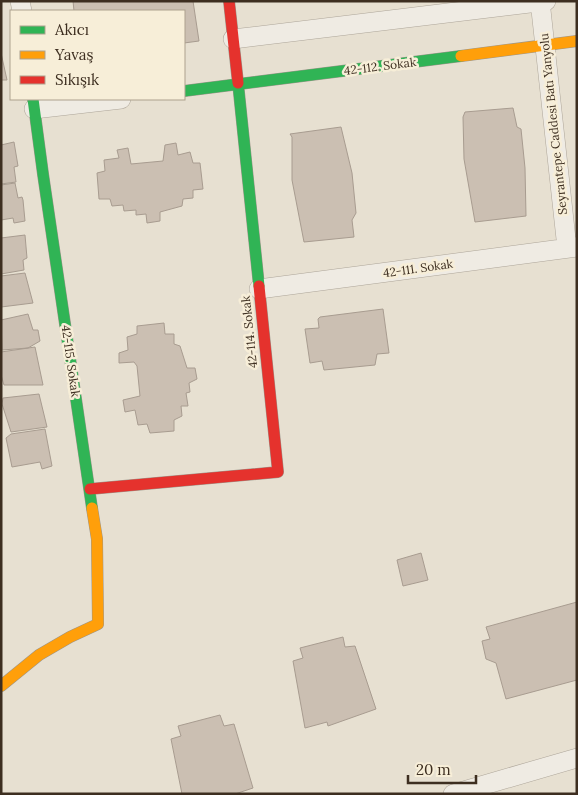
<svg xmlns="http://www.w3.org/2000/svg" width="578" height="795" viewBox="0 0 578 795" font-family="Lora,serif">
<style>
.building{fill:#cbbfb2;stroke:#a89c90}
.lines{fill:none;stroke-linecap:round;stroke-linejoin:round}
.street-casing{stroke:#ada599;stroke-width:20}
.fast-casing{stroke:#9c958a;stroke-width:12}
.slow-casing{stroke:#9c958a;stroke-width:12}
.jam-casing{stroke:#9c958a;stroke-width:12}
.street{stroke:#efebe3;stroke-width:19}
.fast{stroke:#30b455;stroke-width:11}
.slow{stroke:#ff9f0a;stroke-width:11}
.jam{stroke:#e5322d;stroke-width:11}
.labels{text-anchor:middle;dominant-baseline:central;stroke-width:5;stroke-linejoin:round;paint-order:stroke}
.street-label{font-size:12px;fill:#3d2e20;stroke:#f7eed8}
</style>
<rect width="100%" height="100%" fill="#e7e0d1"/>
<path class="building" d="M73 1H193L199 41 184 43V11H74Z
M1 53 7 80H1Z
M513 108 517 127 521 129 525 168 526 216 475 222 464 159 463 117 465 112Z
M341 127 352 173 356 213 352 220 354 237 304 242 292 180V137L290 134Z
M14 142 18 166 14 167 16 182 1 184V145Z
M176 143 178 155 190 152 193 163H200L203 189 193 190V198L183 199 182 206 160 212V221L147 223 146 214 136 215V210L124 211 123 205 112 206 110 199H99L97 173 105 171 104 160 119 158 117 150 128 148 131 164 163 161 165 145Z
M15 183 18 198 22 197 23 200 25 221 14 223 13 218 1 220V185Z
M25 235 27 258 23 260 24 270 1 274V238Z
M25 273 33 303 1 307V276Z
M383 309 389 353 377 354 375 365 324 370 322 361 310 363 305 329 319 328 318 319 320 317Z
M28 314 33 330H38L40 341 28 348 2 350 1 320Z
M164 323 165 334H174V344L180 346 187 368H195L197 379 189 383 190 392 186 393 188 406H181L182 416 174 420V431L150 433 147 424 138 425 135 410 125 412 123 400 140 396 137 366 134 362 119 363V353L128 350 127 337 137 334V326Z
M35 347 43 385H4L1 375V352Z
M39 394 47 427 11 432 2 404 3 398Z
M45 429 52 466 42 469 40 462 12 467 6 438 11 434Z
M421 553 428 580 403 586 397 560Z
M577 602V680L506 699 496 663 486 659 482 641 490 639 486 627Z
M343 637 345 647 355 646 376 709 328 726 327 722 305 728 293 661 303 658 300 648Z
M220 715 224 726 234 724 253 788 235 794H182L171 739 181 736 178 726Z"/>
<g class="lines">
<defs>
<path id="street" d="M20 1 22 11
M540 1 567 248
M233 39 546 1
M34 109 121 99
M259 289 577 247
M453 794 577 758"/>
<path id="fast" d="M238 83 259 286
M184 91 461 56
M33 99 43 174 92 508"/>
<path id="slow" d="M461 56 577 41
M1 686 39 655 70 637 98 624 97 539 92 508"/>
<path id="jam" d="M229 1 238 83
M90 489 278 472 259 286"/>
</defs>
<use href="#street" class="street-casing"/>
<use href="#fast" class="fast-casing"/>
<use href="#slow" class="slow-casing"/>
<use href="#jam" class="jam-casing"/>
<use href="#street" class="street"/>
<use href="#fast" class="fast"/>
<use href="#slow" class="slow"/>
<use href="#jam" class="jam"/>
</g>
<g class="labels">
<g class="street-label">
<text transform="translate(380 66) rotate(-7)">42-112. Sokak</text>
<text transform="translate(553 124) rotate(-96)">Seyrantepe Caddesi Batı Yanyolu</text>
<text transform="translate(418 268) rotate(-8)">42-111. Sokak</text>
<text transform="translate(249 332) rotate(-96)">42-114. Sokak</text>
<text transform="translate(71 361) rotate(82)">42-115. Sokak</text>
</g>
</g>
<rect width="578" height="795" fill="none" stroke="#3d2e20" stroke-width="5"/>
<rect x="10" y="10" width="175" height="90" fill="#f7eed8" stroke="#ada18e"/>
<rect x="20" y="26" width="25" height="8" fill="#30b455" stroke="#ada18e"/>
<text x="55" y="35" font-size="15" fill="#3d2e20">Akıcı</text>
<rect x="20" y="51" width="25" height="8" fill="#ff9f0a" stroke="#ada18e"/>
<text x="55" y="60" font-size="15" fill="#3d2e20">Yavaş</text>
<rect x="20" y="76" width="25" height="8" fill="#e5322d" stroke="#ada18e"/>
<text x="55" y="85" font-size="15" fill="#3d2e20">Sıkışık</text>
<path d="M408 775v8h68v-8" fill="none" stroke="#3d2e20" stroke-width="2.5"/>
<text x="416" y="775" font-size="15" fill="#3d2e20" stroke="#f7eed8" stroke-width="4" paint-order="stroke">20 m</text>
</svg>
